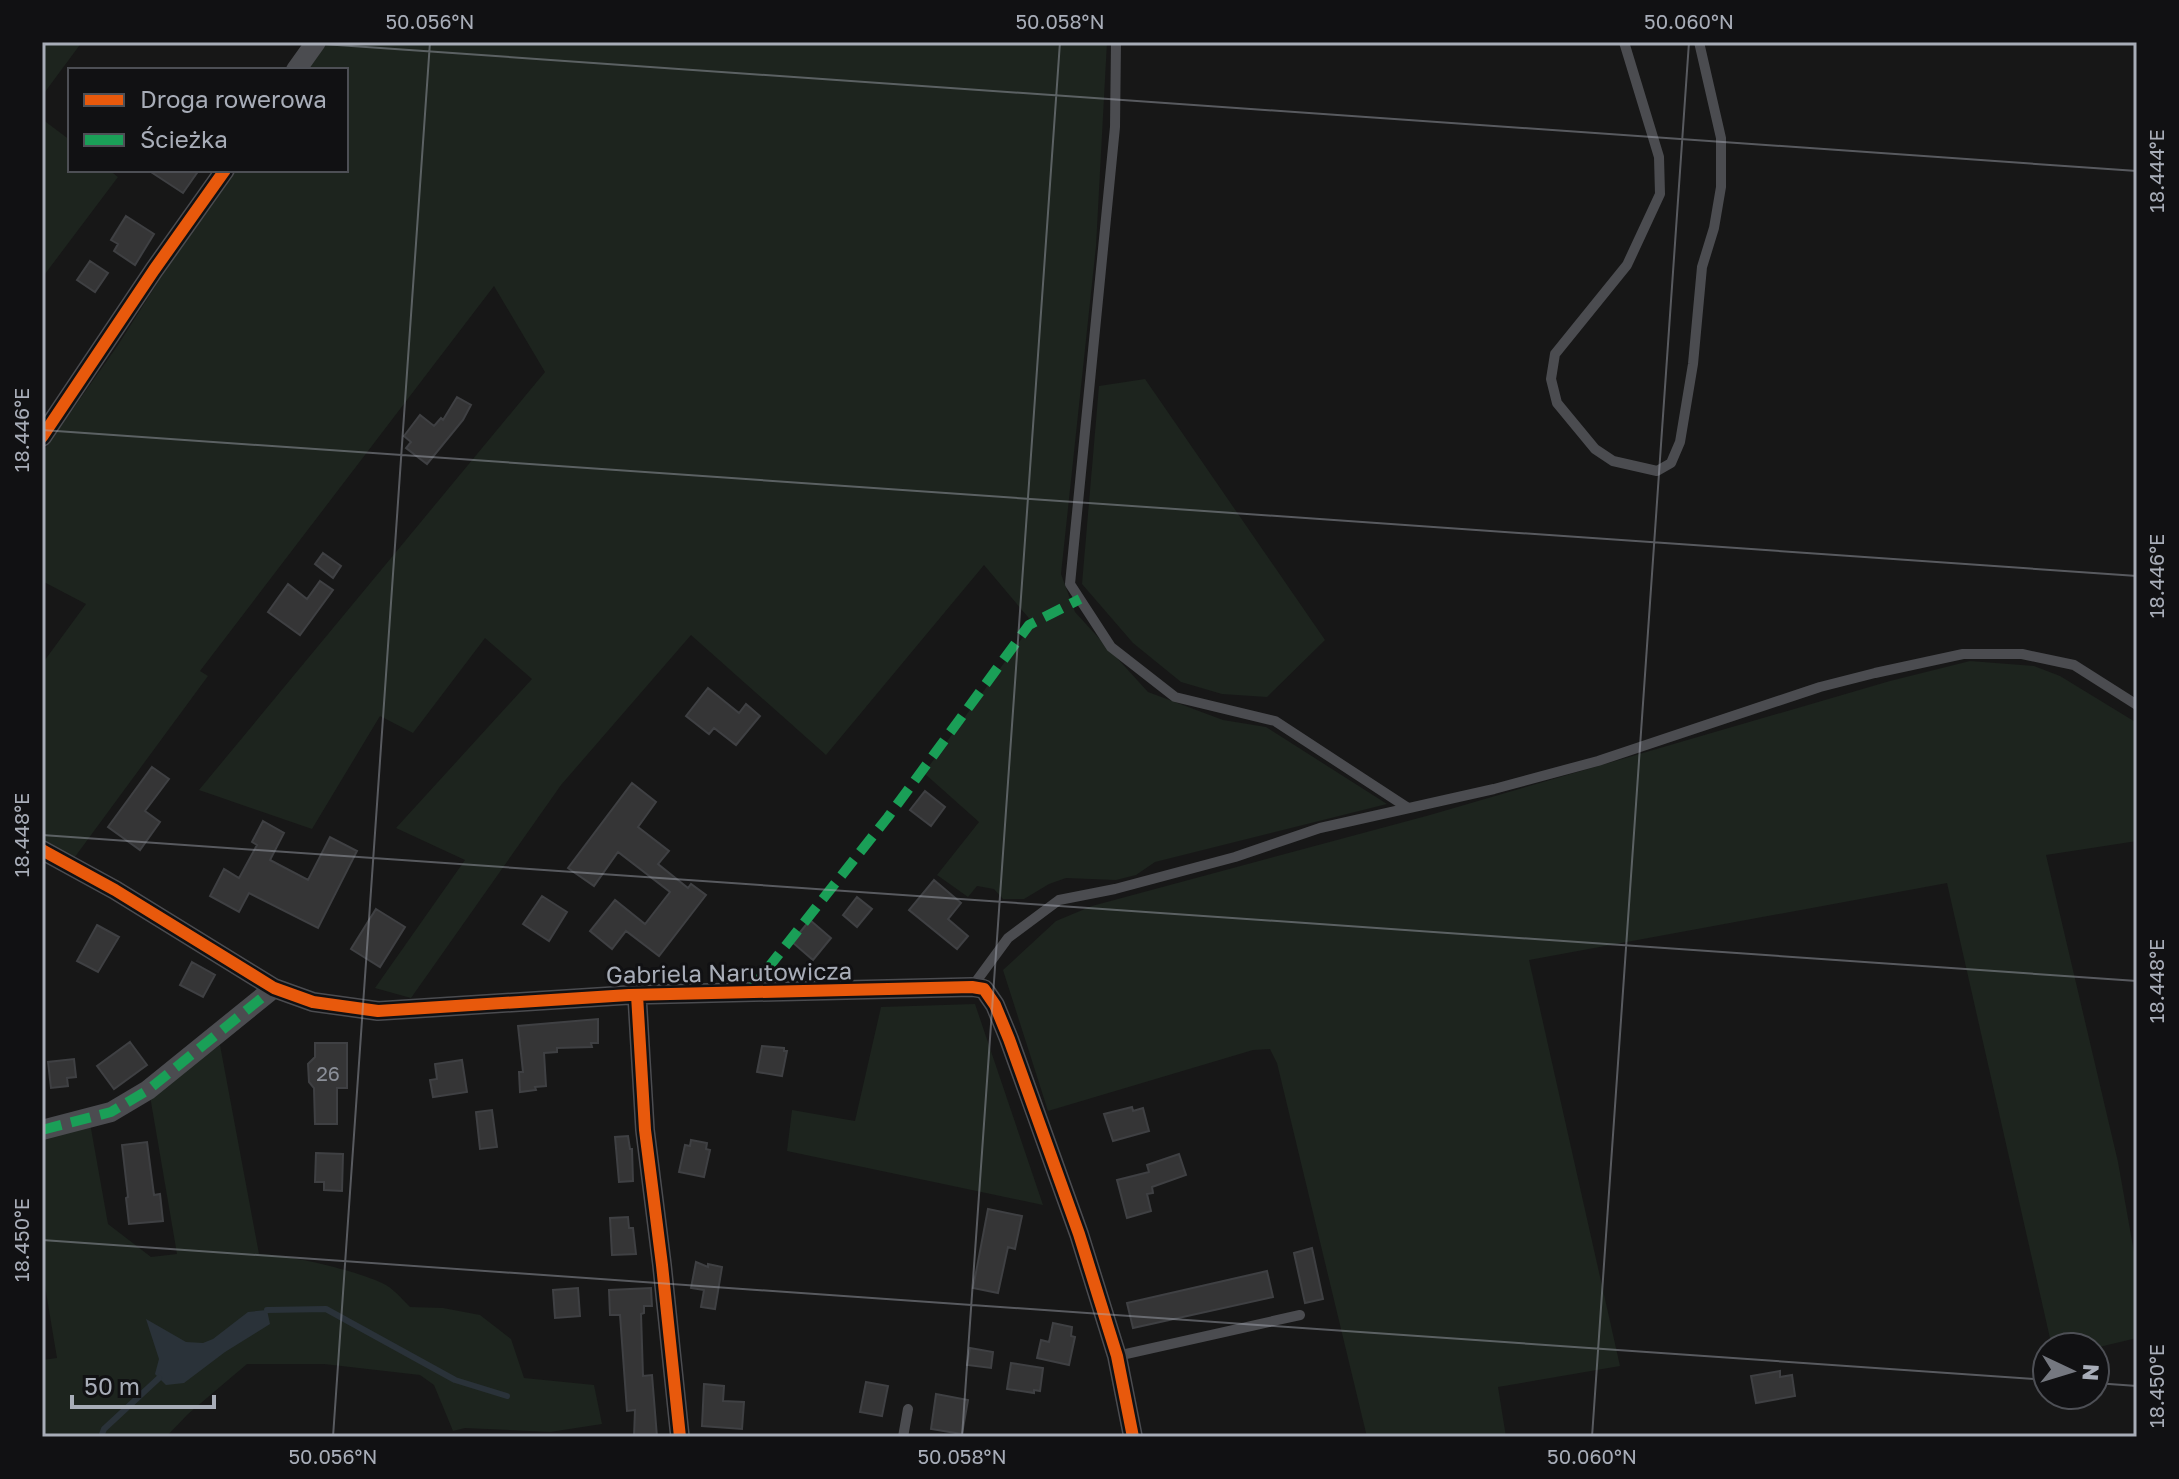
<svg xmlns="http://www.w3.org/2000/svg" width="2179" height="1479" viewBox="0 0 2179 1479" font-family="'Golos Text',sans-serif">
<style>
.green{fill:#1d241e}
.water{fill:#2a3239}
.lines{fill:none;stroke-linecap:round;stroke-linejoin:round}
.stream{stroke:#2a3239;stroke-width:6}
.building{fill:#353536;stroke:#3f4043;stroke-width:2}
.service{stroke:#4b4c50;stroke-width:10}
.minor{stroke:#4b4c50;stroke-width:20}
.quiet{stroke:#1a9f57;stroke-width:10;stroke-dasharray:20 10;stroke-linecap:butt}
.cycleway-casing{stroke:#111113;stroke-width:17}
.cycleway{stroke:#e8590c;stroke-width:12}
.ticks{fill:none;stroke:#a8adb8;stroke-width:2;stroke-opacity:0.45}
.labels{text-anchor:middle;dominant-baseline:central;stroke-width:6;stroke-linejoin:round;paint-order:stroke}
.number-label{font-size:20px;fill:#8b8f98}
.street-label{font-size:24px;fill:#a8adb8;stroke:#111113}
.neatline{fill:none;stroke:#a8adb8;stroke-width:3}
.ticks-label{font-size:20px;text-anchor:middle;fill:#a8adb8}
</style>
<rect width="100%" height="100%" fill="#171717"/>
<path class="green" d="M42 42H82L42 96Z
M328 42H1107L1096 246 1061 574 1075 612 1148 692 1223 720 1266 727 1387 804 1155 862 1136 875 1116 880 1066 878 1049 884 1024 899H1003L994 889 977 886 968 897 937 875 979 822 924 773 1033 623 984 565 826 755 691 635 561 785 411 998 375 988 465 860 396 828 532 679 485 638 413 733 380 716 312 829 199 790 545 372 494 286 200 671 208 676 69 865 42 850V664L86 604 42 581V453L118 345 186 238 234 170H346V70H307Z
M42 119 70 140V170H109L118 177 42 278Z
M1145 379 1325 640 1267 697 1222 694 1181 682 1133 643 1082 584 1099 386Z
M1970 661 2034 666 2060 676 2137 723V841L2046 855 2118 1162 2137 1269V1338L2095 1348 2052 1347 1947 883 1529 960 1620 1366 1498 1387 1506 1437H1367L1277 1063 1270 1049 1253 1050 1048 1111 1003 970 1056 921 1092 906 1430 815 1890 681Z
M975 1004 1043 1205 787 1151 792 1110 855 1121 881 1007Z
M220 1045 259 1254C293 1256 351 1269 382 1283 393 1288 401 1298 410 1307L443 1308 480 1315 511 1339 524 1378 594 1385 602 1424 550 1432 465 1428 453 1431 434 1385 420 1375 324 1364H247L188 1414 166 1437H42V1360L57 1358 42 1268V1135L90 1123 108 1224 151 1257 177 1254 150 1096Z"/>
<path class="water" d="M267 1310 270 1324 225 1352 184 1383 166 1385 155 1374 159 1359 146 1319 186 1342 203 1343 213 1339 248 1312Z"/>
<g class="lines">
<path class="stream" d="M267 1310 326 1309 455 1380 507 1396
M101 1437 104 1429 159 1378"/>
</g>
<path class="building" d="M148 170H199L183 193Z
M126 216 154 234 135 265 114 251 118 244 111 240Z
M90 261 108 273 95 292 77 280Z
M457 397 471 405 463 420 427 464 406 448 411 442 404 436 420 415 434 426 441 418 443 420Z
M323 553 341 566 333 578 315 564Z
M320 581 333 590 300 635 268 612 288 584 307 599Z
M708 688 739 713 746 704 760 716 736 745 714 728 709 734 686 716Z
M152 767 169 779 145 811 160 822 140 850 108 827Z
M632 783 656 802 638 827 669 851 658 864 688 888 691 884 706 895 659 956 626 931 612 949 590 931 615 900 645 924 670 892 618 852 594 886 568 868Z
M925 791 945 807 931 826 910 810Z
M263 821 284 833 270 860 308 880 330 837 357 851 318 928 249 893 239 912 210 896 224 869 239 878 257 845 252 842Z
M934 880 961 903 948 919 968 936 957 949 909 910Z
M542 896 567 912 549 941 523 924Z
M857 897 872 909 857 927 843 915Z
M376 909 405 927 380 967 351 949Z
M810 920 831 938 813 960 792 942Z
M97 925 119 937 98 972 77 961Z
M192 962 215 975 203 997 180 985Z
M598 1019V1043H591L592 1047 557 1048V1052L544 1053 546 1086 535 1087 536 1090 520 1092 519 1072H523L518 1026Z
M130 1042 147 1065 114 1089 97 1066Z
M315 1043H347V1088H337V1124H315L314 1088 309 1082 308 1064 315 1057Z
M762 1046 784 1048V1051H787L782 1076 757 1072Z
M74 1059 76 1077 67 1078 68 1086 51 1088 48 1062Z
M462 1060 467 1092 433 1097 430 1080 437 1079 435 1064Z
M1132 1107 1133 1111 1143 1108 1149 1131 1113 1141 1104 1114Z
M492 1110 497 1147 480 1149 476 1112Z
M628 1136 630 1149H632L633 1181 619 1182 615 1137Z
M691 1140 707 1143 706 1149 710 1150 704 1177 679 1172 685 1145 690 1146Z
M147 1142 154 1195 160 1194 163 1221 129 1224 126 1198 128 1197 122 1145Z
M316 1153 343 1154 342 1191 324 1190V1182H315Z
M1179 1154 1186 1175 1152 1187 1153 1193 1147 1194 1151 1211 1127 1218 1117 1180 1149 1172 1147 1165Z
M988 1209 1022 1216 1015 1249 1008 1247 998 1293 973 1288Z
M628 1217 629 1228H633L636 1254 612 1255 610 1218Z
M1312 1248 1323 1299 1305 1303 1294 1253Z
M696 1262 708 1267V1264L722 1267 715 1309 701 1307 704 1290 691 1288Z
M1267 1271 1273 1297 1133 1328 1127 1303Z
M578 1288 580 1316 555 1318 553 1290Z
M651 1288 652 1306H644V1313L641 1314 643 1376 652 1375 657 1437H634L635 1410 627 1411 620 1315H610L609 1290Z
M1053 1323 1072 1327 1071 1336 1075 1337 1069 1365 1037 1358 1041 1340 1049 1342Z
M970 1348 993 1352 991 1368 967 1365Z
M1011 1363 1043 1368 1040 1391 1034 1390V1393L1007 1389Z
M1780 1371V1377L1792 1375 1795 1396 1756 1403 1751 1376Z
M866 1382 888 1386 882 1416 860 1412Z
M704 1384 724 1386 723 1401 744 1402 742 1429 702 1426Z
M936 1394 968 1400 962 1434 931 1429Z"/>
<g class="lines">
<path class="service" d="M1116 42 1115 127 1070 584 1111 647 1175 697 1275 721 1408 808
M1624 42 1659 157 1660 194 1627 265 1555 354 1551 379 1557 403 1595 449 1613 461 1657 471 1671 463 1680 442 1693 364 1702 267 1714 228 1721 187V138L1699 42
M972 987 1008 938 1059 900 1115 889 1235 857 1320 828 1494 789 1598 761 1820 687 1875 673 1963 654H2022L2074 665 2137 705
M1117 1356 1300 1315
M903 1437 908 1409"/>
<path class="minor" d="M296 70 316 42
M42 437 154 270 225 170
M42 850 115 890 274 988 313 1002 378 1011 629 995 972 987 984 989 995 1005 1009 1039 1079 1234 1117 1356 1133 1437
M637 995 645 1130 662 1265 680 1437
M42 1130 111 1112 148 1090 274 988"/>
<path class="quiet" d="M748 993 888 817 1029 625 1080 599
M42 1130 111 1112 148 1090 274 988"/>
<defs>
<path id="cycleway" d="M42 437 154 270 225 170
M42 850 115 890 274 988 313 1002 378 1011 629 995 972 987 984 989 995 1005 1009 1039 1079 1234 1117 1356 1133 1437
M637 995 645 1130 662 1265 680 1437"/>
</defs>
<use href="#cycleway" class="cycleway-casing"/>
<use href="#cycleway" class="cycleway"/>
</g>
<path class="ticks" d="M294 42 2137 171M42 430 2137 576M42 835 2137 981M42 1240 2047 1380M2095 1383 2137 1386M333 1437 430 42M962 1437 1060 42M1592 1437 1689 42"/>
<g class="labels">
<g class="number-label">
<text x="328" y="1073">26</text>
</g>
<g class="street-label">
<text transform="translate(729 972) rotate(-1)">Gabriela Narutowicza</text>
</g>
</g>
<rect width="2179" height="1479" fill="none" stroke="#111113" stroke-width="88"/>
<rect x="68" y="68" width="280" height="104" fill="#111113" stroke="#4d4f55" stroke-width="2"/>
<rect x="84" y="94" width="40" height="12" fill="#e8590c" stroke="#4d4f55" stroke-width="2"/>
<text x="140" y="108" font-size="24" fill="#a8adb8">Droga rowerowa</text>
<rect x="84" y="134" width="40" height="12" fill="#1a9f57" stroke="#4d4f55" stroke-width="2"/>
<text x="140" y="148" font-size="24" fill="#a8adb8">Ścieżka</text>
<g transform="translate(2071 1371) rotate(94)"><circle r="38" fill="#111113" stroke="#4d4f55" stroke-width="2"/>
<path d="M0-6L14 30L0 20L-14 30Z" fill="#757880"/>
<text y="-12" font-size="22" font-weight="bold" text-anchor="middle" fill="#a8adb8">N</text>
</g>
<path d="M72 1395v12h142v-12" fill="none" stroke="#a8adb8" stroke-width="4"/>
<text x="84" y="1395" font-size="24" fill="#a8adb8" stroke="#111113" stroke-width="6" paint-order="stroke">50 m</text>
<rect x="44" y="44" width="2091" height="1391" class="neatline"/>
<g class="ticks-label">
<text x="430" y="29">50.056°N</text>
<text x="1060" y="29">50.058°N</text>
<text x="1689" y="29">50.060°N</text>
<text transform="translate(2157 171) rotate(-90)" y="7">18.444°E</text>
<text transform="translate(22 430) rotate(-90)" y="7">18.446°E</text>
<text transform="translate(2157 576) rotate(-90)" y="7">18.446°E</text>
<text transform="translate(22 835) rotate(-90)" y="7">18.448°E</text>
<text transform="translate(2157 981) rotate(-90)" y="7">18.448°E</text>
<text transform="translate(22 1240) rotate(-90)" y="7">18.450°E</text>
<text transform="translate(2157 1386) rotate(-90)" y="7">18.450°E</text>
<text x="333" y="1464">50.056°N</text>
<text x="962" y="1464">50.058°N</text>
<text x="1592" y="1464">50.060°N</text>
</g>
</svg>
